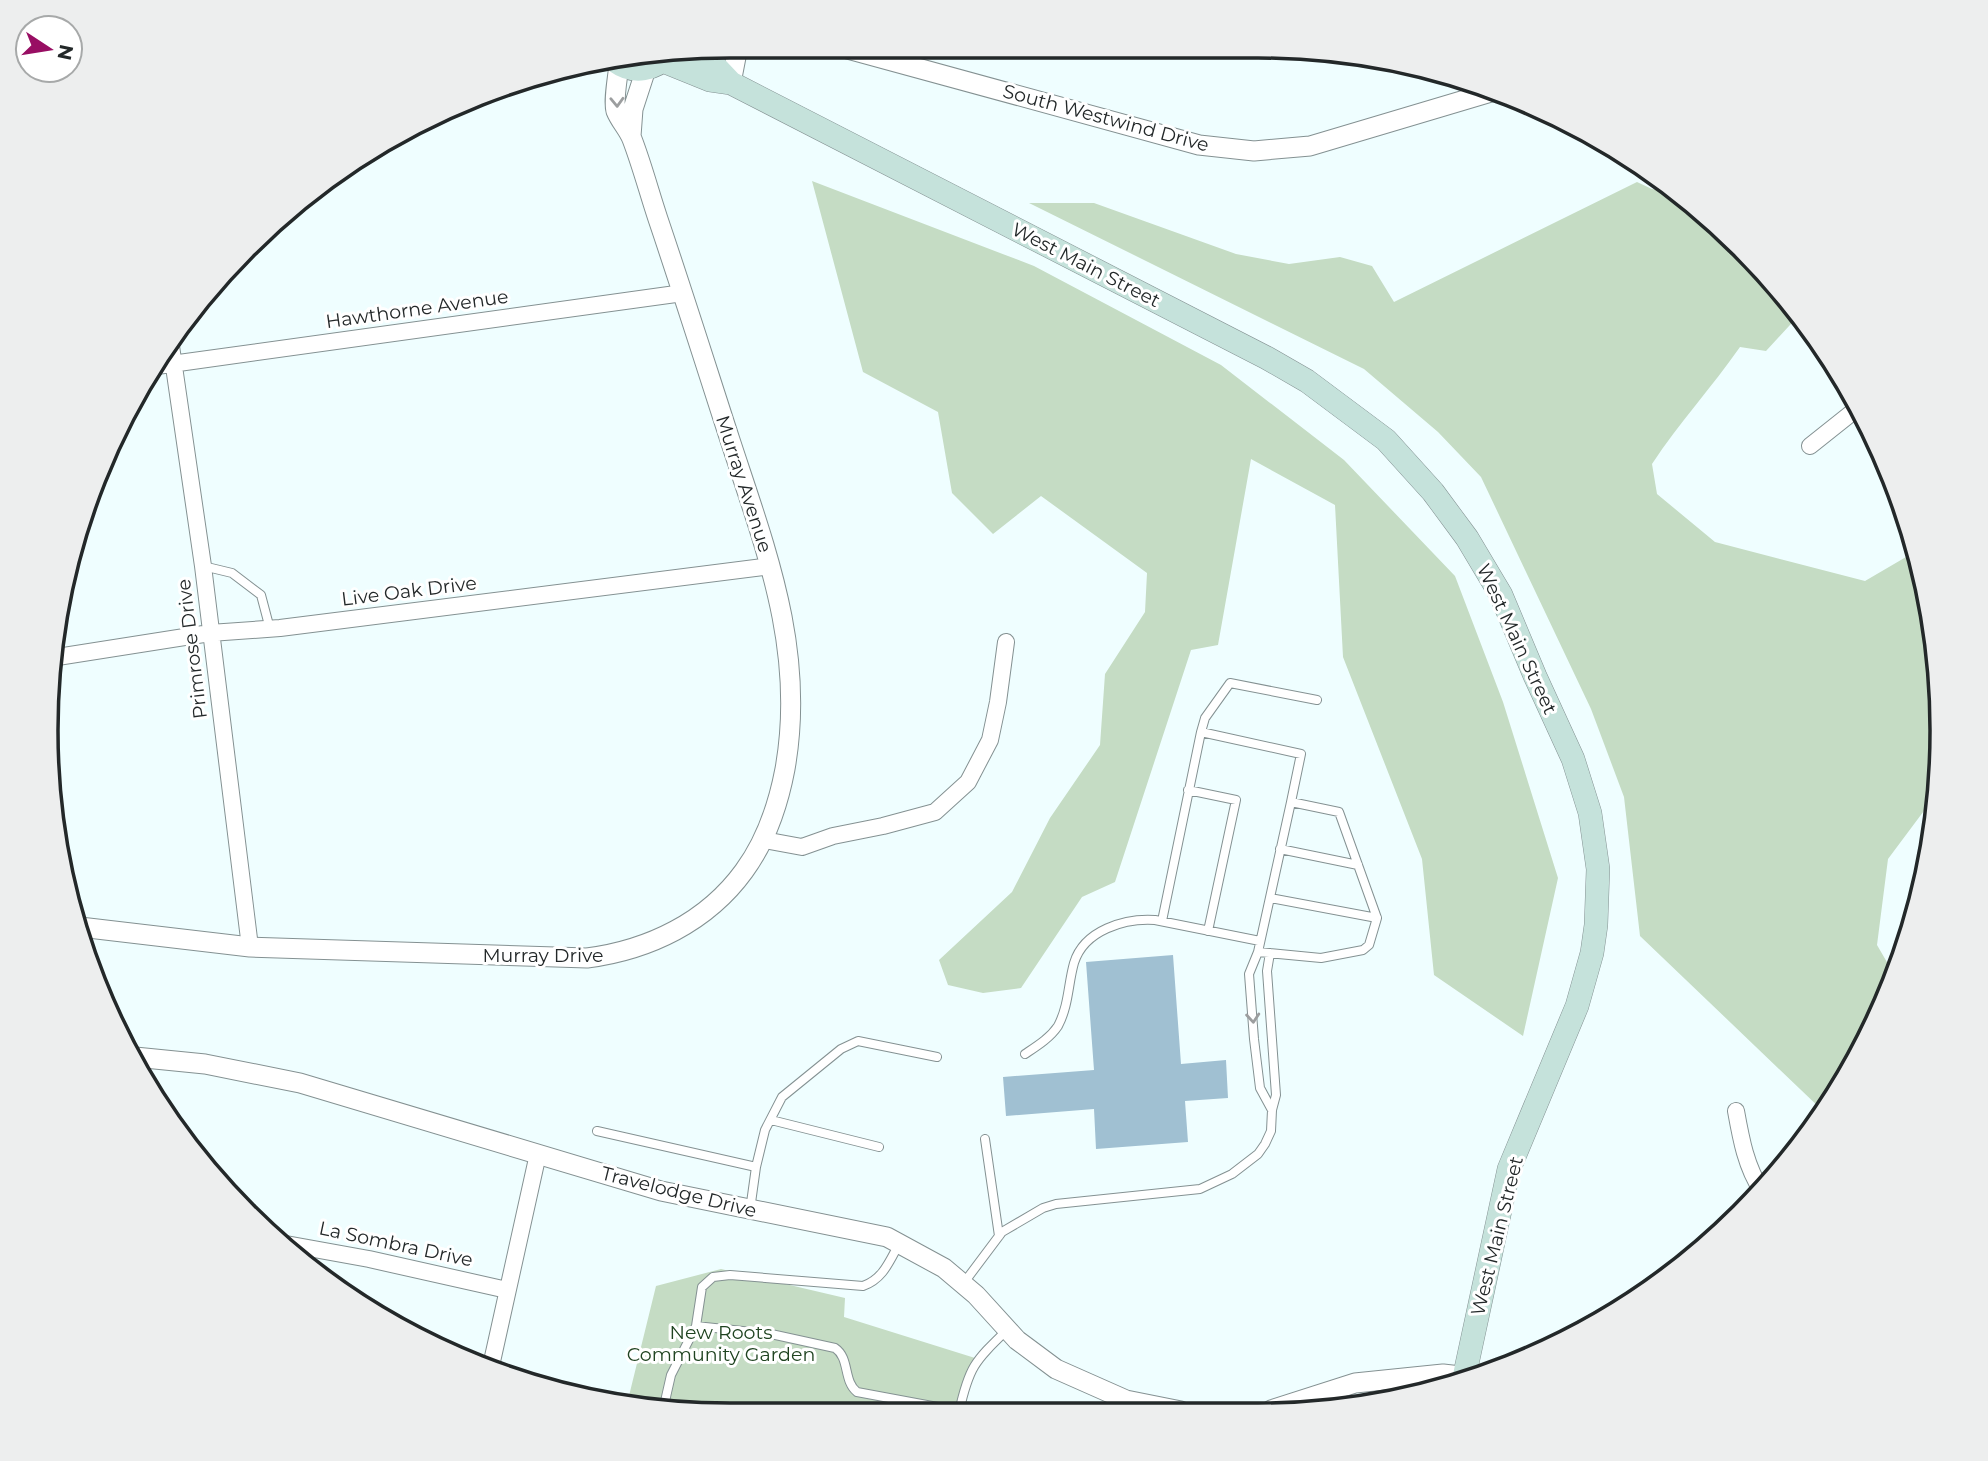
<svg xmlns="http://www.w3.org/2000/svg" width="1988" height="1461" viewBox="0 0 1988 1461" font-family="Montserrat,sans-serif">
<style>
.green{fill:#c5dcc4}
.building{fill:#a0c0d2}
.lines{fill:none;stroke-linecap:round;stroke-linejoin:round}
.service-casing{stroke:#849192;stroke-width:10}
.minor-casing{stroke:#849192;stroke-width:18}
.tertiary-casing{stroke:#849192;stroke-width:21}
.secondary-casing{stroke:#849192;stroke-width:24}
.service{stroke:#fff;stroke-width:8}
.minor{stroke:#fff;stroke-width:16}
.tertiary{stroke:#fff;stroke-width:19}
.secondary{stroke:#c5e2db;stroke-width:23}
.oneway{stroke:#9c9e9f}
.labels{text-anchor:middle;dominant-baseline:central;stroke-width:6;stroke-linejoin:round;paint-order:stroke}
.street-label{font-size:19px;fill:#232829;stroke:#fff}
.park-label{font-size:19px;fill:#1f4320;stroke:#fff}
.rim{fill:none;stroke:#232829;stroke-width:3.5}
</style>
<rect width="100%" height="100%" fill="#effeff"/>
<path class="green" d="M812 181 1034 266 1221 365 1344 460 1455 576 1503 702 1558 878 1523 1036 1434 975 1422 859 1343 657 1335 505 1251 459 1218 645 1191 650 1115 882 1082 897 1021 988 983 993 948 985 939 960 1012 892 1050 818 1100 745 1105 674 1145 612 1147 573 1041 496 993 534 952 493 938 412 863 372Z
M1637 182 1652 189 1671 191 1674 189 1709 216 1801 313 1766 351 1740 347C1712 387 1679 423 1652 464L1657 494 1715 542 1865 581 1918 550 1919 553 1941 685 1938 792 1888 859 1877 945 1895 976 1851 1073 1823 1111 1640 936 1624 797 1591 709 1481 477 1438 432 1364 369 1029 203H1094L1236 254 1289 264 1340 257 1372 266 1394 302Z
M721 1269 845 1298 844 1317 975 1358 962 1412 685 1414 627 1404 656 1286Z"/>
<path class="building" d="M1173 955 1181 1064 1226 1060 1228 1098 1185 1101 1188 1142 1096 1149 1094 1109 1006 1116 1003 1077 1094 1070 1086 962Z"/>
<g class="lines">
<defs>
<path id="service" d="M203 566 232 573 261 595 270 629
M1201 732 1205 718 1230 683 1317 700
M1188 790 1236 800 1208 931
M1280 849 1358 865
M1270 898 1377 918
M1162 921 1201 732 1301 754 1291 802
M1258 952 1321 958 1363 950 1369 945 1377 918 1339 812 1291 802 1258 952 1249 974 1254 1039 1260 1088 1272 1110
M1025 1054C1037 1046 1050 1038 1058 1026 1069 1005 1068 984 1074 963 1084 930 1125 918 1155 920L1260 941
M771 1120 879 1147
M597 1131 756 1167 750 1210
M985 1139 999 1236
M756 1167 765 1130 782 1097 841 1049 858 1041 937 1057
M963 1284 1002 1232 1043 1208 1056 1204 1200 1189 1232 1174 1258 1154 1265 1144 1271 1131 1272 1110 1276 1095 1267 971 1270 953
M696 1326 771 1334 835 1348C850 1358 843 1381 857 1392L959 1411
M960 1407 986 1412
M663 1410 671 1375 696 1326 702 1287 713 1277 730 1275 863 1286C883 1279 889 1262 899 1244
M959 1412C969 1367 974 1362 1007 1330"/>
<path id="minor" d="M171 346 203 566 250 947
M157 366 683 293
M1810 446 1859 407
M51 658 210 633 280 628 771 566
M764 840 802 847 833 836 883 826 935 812 968 782 990 740 998 702 1006 642
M1736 1111C1741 1139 1746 1167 1762 1191
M275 1242 369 1259 507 1290
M491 1366 538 1154"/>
<path id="tertiary" d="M837 46 1199 145 1254 151 1310 146 1498 90
M731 83 737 52 741 46
M631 136 633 109 646 69
M80 927 250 947 587 958C649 950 707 922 744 871 766 841 778 806 785 769 806 651 766 550 730 440 706 366 683 293 658 219 649 192 642 165 632 139 628 129 620 121 616 111 613 101 618 76 619 64
M135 1057 205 1064 300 1083 661 1191 887 1237 944 1268 976 1295 1017 1340 1056 1369 1126 1400 1181 1411
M1271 1410 1355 1383 1443 1374 1469 1377"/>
<path id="secondary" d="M689 51 713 64 731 83
M615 61C634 75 655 70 670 54
M663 61 710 80 731 83 1267 358 1307 381 1386 440 1433 492 1467 538 1501 595 1535 676 1573 759 1590 813 1598 869 1596 925 1592 953 1577 1006 1509 1169 1464 1378"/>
</defs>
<use href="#service" class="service-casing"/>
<use href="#minor" class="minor-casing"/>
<use href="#tertiary" class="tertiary-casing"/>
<use href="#secondary" class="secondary-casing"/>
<use href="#service" class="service"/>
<use href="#minor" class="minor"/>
<use href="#tertiary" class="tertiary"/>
<use href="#secondary" class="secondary"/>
</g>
<defs><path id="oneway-chevron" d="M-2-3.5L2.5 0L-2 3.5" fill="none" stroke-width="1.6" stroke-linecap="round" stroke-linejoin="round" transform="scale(1.75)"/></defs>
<g class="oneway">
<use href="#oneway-chevron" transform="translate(617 102) rotate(88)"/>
<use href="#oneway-chevron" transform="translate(1253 1018) rotate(85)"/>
</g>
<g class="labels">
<g class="street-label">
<text transform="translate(1106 118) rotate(15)">South Westwind Drive</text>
<text transform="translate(1086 265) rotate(27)">West Main Street</text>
<text transform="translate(417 309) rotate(-8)">Hawthorne Avenue</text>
<text transform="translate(744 484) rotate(72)">Murray Avenue</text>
<text transform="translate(409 591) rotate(-7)">Live Oak Drive</text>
<text transform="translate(1517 639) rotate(65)">West Main Street</text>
<text transform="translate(192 649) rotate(-97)">Primrose Drive</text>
<text x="543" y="955">Murray Drive</text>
<text transform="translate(679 1192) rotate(14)">Travelodge Drive</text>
<text transform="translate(1497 1236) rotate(-76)">West Main Street</text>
<text transform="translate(396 1244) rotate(12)">La Sombra Drive</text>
</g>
<g class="park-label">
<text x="721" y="1332">New Roots<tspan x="721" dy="22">Community Garden</tspan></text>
</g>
</g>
<path d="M0 0H1988V1461H0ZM730 58H1258A672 672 0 0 1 1930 730V731A672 672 0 0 1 1258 1403H730A672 672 0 0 1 58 731V730A672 672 0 0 1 730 58Z" fill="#edeeee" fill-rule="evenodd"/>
<path class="rim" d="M730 58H1258A672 672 0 0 1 1930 730V731A672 672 0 0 1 1258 1403H730A672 672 0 0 1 58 731V730A672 672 0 0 1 730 58Z"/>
<g transform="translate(49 49) rotate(102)"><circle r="33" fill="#ffffff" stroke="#a7a9a9" stroke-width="2"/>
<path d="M0-5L12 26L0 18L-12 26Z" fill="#980e63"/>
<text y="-10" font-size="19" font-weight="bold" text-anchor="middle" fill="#232829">N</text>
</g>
</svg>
